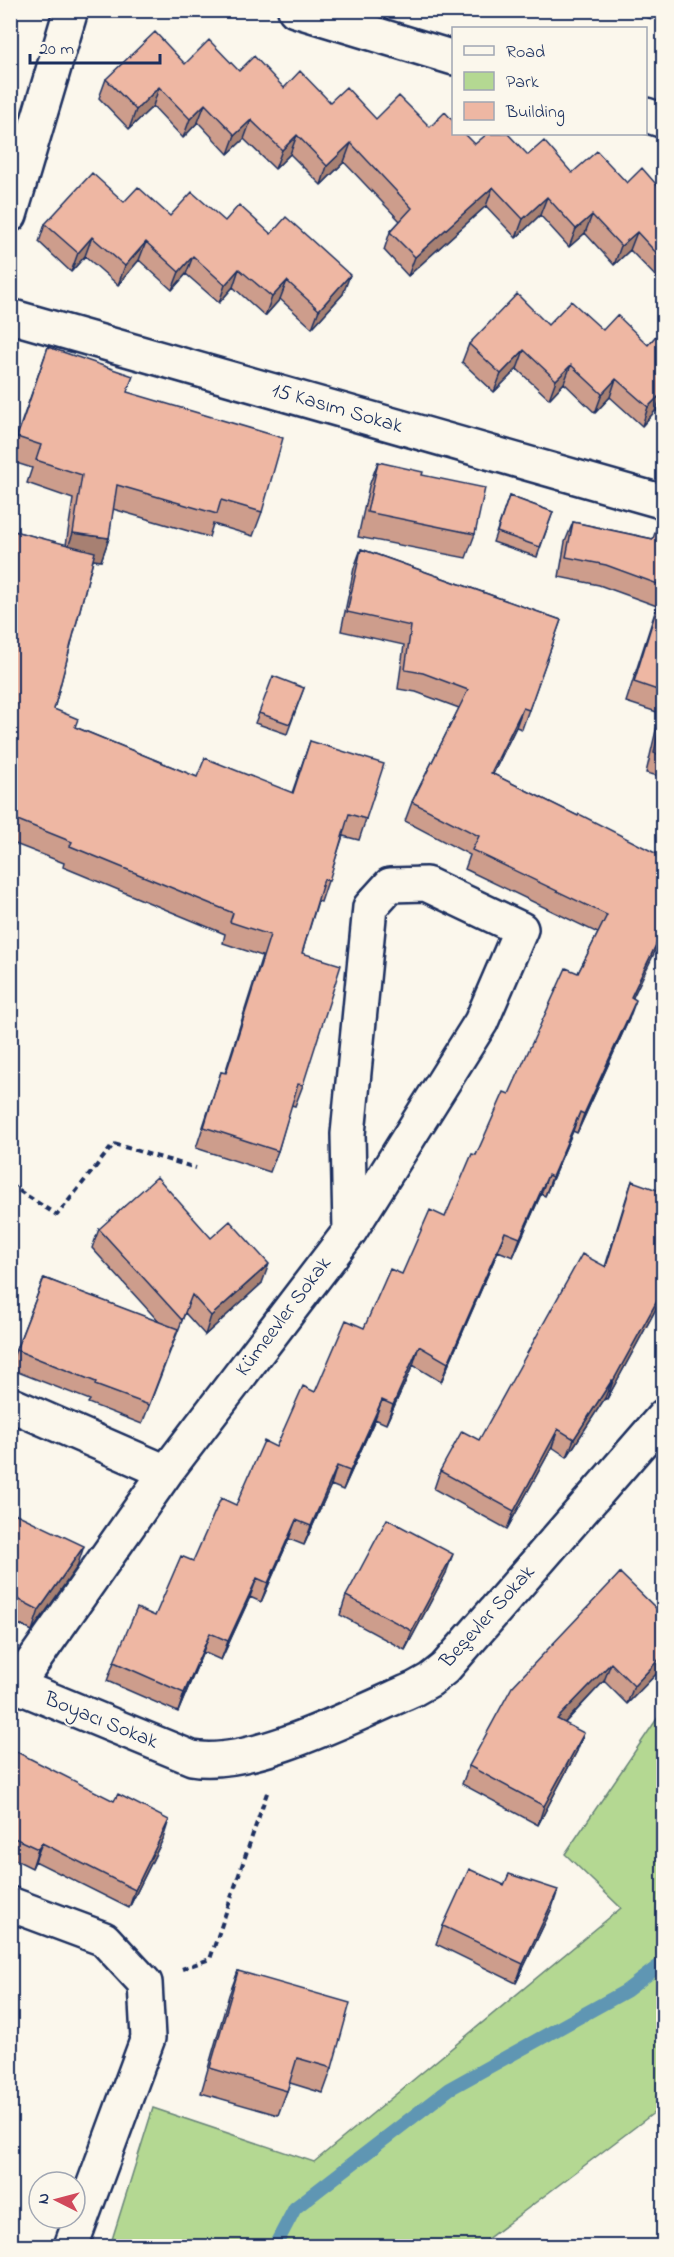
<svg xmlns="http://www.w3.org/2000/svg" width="674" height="2257" viewBox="0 0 674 2257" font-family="'Indie Flower',sans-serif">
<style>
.green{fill:#b4d892;stroke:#688478;stroke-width:1.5}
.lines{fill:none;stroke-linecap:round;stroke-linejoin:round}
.stream{stroke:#5f96b3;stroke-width:14}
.street-casing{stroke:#1b2f5e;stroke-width:38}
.path{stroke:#1b2f5e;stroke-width:4;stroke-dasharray:6 4.5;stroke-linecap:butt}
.street{stroke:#fbf7ec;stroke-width:33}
.wall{fill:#cd9d8c;stroke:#1b2f5e;stroke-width:1.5}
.shaded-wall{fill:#a78072;stroke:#1b2f5e;stroke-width:1.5}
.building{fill:#eeb7a3;stroke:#1b2f5e;stroke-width:1.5}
.labels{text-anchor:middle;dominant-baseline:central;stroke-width:4.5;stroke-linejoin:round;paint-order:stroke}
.street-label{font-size:21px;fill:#1b2f5e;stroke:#fbf7ec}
</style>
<rect width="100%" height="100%" fill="#fbf7ec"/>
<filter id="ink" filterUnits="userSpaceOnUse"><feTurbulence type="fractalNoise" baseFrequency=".0167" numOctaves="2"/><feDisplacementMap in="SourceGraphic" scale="12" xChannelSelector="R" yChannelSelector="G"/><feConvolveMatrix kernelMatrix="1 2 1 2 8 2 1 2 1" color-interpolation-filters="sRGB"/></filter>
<g filter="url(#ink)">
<path class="green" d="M663 1710V2106L478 2246H110L153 2108 314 2162 621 1908 565 1854Z"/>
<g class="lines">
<path class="stream" d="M275 2246 295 2208 449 2089 626 1991 664 1962"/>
<defs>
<path id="street" d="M295 10 454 58
M646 115 664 121
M10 215 71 10
M10 316 664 502
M10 1404 166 1472
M10 1683 192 1758C251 1769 358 1713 414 1689L430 1680 445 1668 664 1416
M16 1686 166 1472 350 1231 481 1022 521 929 426 884 390 885 370 907 348 1134 350 1231
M10 1904 104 1939 145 1983 148 2038 71 2246"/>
</defs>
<use href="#street" class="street-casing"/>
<path class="path" d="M10 1185 57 1215 114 1144 196 1168
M182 1969 210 1959 268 1790"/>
<use href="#street" class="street"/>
</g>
<path class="wall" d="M623 10H655L652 19Z
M185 64 239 71 284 88 330 102 376 119 430 127 475 144 528 155 572 173 627 183 663 192V278L660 281 630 250 614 265 585 233 569 247 540 215 516 238 486 206 408 276 384 250 390 232 400 221 344 162 321 185 290 154 275 169 244 139 228 154 198 122 183 138 153 106 129 129 99 98 106 79Z
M124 202 170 216 225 221 271 234 343 294 312 328 280 299 265 316 233 287 219 303 186 274 172 290 139 260 118 285 85 256 71 272 39 242 45 224Z
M548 325 603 330 648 345 663 328V417L656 410 642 426 610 397 595 413 564 383 549 399 517 369 494 392 462 362 469 344Z
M48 347 127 392 262 512 253 536 213 524 209 537 113 509 109 538 101 561 93 560 54 709 75 727 197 777 292 793 310 741 366 819 359 840 343 836 321 902 318 901 302 953 303 1085 295 1106 291 1105 278 1151 270 1172 196 1148 221 1072 225 1073 262 956 223 943 225 934 63 867 64 863 10 842V530L66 545 73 499 27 483 32 468 10 461V455Z
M378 462 422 475 475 534 466 558 358 537 369 486Z
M509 496 553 512 537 557 493 542Z
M573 522 653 539 663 525V777L646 773 660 713 626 702 657 606 599 585 559 577 565 542Z
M361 549 561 620 522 729 516 727 493 774 578 816 633 998 629 1019 577 1133 573 1131 545 1196 541 1194 513 1257 498 1251 441 1382 413 1365 386 1424 375 1419 343 1490 331 1485 304 1545 289 1539 261 1602 250 1597 221 1660 203 1652 178 1712 107 1681 114 1662 155 1616 193 1561 236 1505 315 1392 364 1328 402 1274 445 1217 476 1155 578 973 598 933 465 869 470 855 405 821 412 802 459 708 416 692 398 689 404 645 341 631 354 568Z
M304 688 287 734 255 723 259 713Z
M663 1107V1126L658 1124Z
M632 1181 663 1296 607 1399 605 1398 567 1457 552 1447 507 1529 434 1489 440 1471 479 1440 605 1267 626 1199Z
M99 1229 211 1238 262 1283 205 1335 185 1313 142 1424 88 1403 90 1400 10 1369V1365L44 1278 160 1323 92 1248Z
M10 1511 77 1567 32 1631 10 1620Z
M446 1573 405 1650 340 1615 346 1596Z
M620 1573 663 1667 627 1704 604 1681 565 1723 577 1751 538 1825 462 1784 469 1766Z
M10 1742 13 1743 11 1749 163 1839 129 1908 35 1861 32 1868 10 1857Z
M552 1908 516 1983 436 1944 443 1926Z
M238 1971 332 2068 323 2093 290 2083 278 2115 201 2093 229 1995Z"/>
<path class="shaded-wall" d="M159 87 153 106 129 129 136 110Z
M205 104 198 122 183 138 190 119Z
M251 120 244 139 228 154 235 135Z
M297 135 290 154 275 169 282 150Z
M351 143 344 162 321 185 327 166Z
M493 187 486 206 408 276 415 257Z
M547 197 540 215 516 238 523 219Z
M592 215 585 233 569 247 576 229Z
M637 232 630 250 614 265 621 246Z
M92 237 85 256 71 272 78 253Z
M146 242 139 260 118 285 125 266Z
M193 256 186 274 172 290 179 272Z
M239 269 233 287 219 303 225 285Z
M663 271V278L660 281Z
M350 275 343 294 312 328 319 310Z
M287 281 280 299 265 316 272 297Z
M524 350 517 369 494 392 501 374Z
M571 365 564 383 549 399 556 380Z
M616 379 610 397 595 413 602 394Z
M663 392 656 410 642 426 648 407Z
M73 533 109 538 101 561 65 556Z
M523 708 516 727 484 792 491 773Z
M663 930V935L624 1016 631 997Z
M636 1000 629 1019 577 1133 584 1114Z
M580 1112 573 1131 545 1196 552 1177Z
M548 1175 541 1194 513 1257 520 1238Z
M505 1232 498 1251 441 1382 448 1363Z
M269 1264 262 1283 205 1335 211 1316Z
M663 1290V1296L607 1399 613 1381Z
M419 1346 413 1365 386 1424 393 1405Z
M612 1380 605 1398 567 1457 574 1439Z
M382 1400 375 1419 343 1490 350 1471Z
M558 1429 552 1447 507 1529 514 1511Z
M337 1466 331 1485 304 1545 311 1526Z
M296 1520 289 1539 261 1602 268 1583Z
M84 1546 77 1567 32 1631 39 1610Z
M453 1554 446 1573 405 1650 412 1631Z
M257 1578 250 1597 221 1660 228 1641Z
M210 1633 203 1652 178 1712 184 1693Z
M663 1655V1667L627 1704 634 1686Z
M611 1663 604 1681 551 1737 557 1719Z
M584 1733 577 1751 538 1825 544 1806Z
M169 1820 163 1839 129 1908 135 1890Z
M42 1843 35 1861 32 1868 38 1849Z
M558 1890 552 1908 516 1983 523 1964Z"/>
<path class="building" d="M155 32 185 64 209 40 239 71 254 56 284 88 300 71 330 102 346 87 376 119 399 96 430 127 445 112 453 121V134H465L475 144 487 134H508L528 155 544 141 572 173 597 151 627 183 642 168 663 192V260L637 232 621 246 592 215 576 229 547 197 523 219 493 187 415 257 390 232 412 208 351 143 327 166 297 135 282 150 251 120 235 135 205 104 190 119 159 87 136 110 106 79Z
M92 173 124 202 138 187 170 216 192 192 225 221 239 205 271 234 286 217 350 275 319 310 287 281 272 297 239 269 225 285 193 256 179 272 146 242 125 266 92 237 78 253 45 224Z
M517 294 548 325 571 301 603 330 617 315 648 345 663 328V392L648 407 616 379 602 394 571 365 556 380 524 350 501 374 469 344Z
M48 347 133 376 127 392 283 438 262 512 221 500 217 514 117 485 109 538 73 533 82 475 36 460 41 445 17 437Z
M378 462 423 472 422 475 485 488 475 534 367 512Z
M509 496 553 512 540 547 497 532Z
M573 522 653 539 658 523 663 525V586L606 565 566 557Z
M10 530 95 552 54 709 78 719 75 727 197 777 205 758 293 793 310 741 384 764 366 819 349 814 329 881 324 879 302 953 341 965 303 1085 298 1084 278 1151 204 1127 221 1072 226 1073 270 935 230 922 233 913 70 846 72 842 10 817Z
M361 549 561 620 529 710 523 708 491 773 578 816 579 814 663 857V930L631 997 636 1000 584 1114 580 1112 552 1177 548 1175 520 1238 505 1232 448 1363 419 1346 393 1405 382 1400 350 1471 337 1466 311 1526 296 1520 268 1583 257 1578 228 1641 210 1633 184 1693 114 1662 137 1608 155 1616 181 1556 193 1561 221 1498 236 1505 264 1441 276 1447 303 1386 315 1392 346 1320 364 1328 390 1269 402 1274 430 1210 445 1217 472 1154 476 1155 504 1092 509 1094 566 968 578 973 607 915 472 850 479 836 412 802 468 690 423 673 405 670 411 626 347 612Z
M663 588V692L634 682Z
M273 676 304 688 290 724 259 713Z
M663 710V756L654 753Z
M157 1177 211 1238 230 1221 269 1264 211 1316 192 1295 182 1320 99 1229Z
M632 1181 663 1192V1290L613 1381 612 1380 574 1439 558 1429 514 1511 440 1471 462 1431 479 1440 582 1254 606 1267Z
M44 1278 178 1329 149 1405 95 1385 96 1382 16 1350Z
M10 1511 84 1546 39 1610 10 1595Z
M387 1519 453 1554 412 1631 346 1596Z
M620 1573 658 1610 663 1603V1655L634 1686 611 1663 557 1719 584 1733 544 1806 469 1766 512 1687Z
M10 1742 13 1743 11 1749 114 1801 118 1794 169 1820 135 1890 42 1843 38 1849 10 1836Z
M469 1869 504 1885 509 1874 558 1890 523 1964 443 1926Z
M238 1971 350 2003 332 2068 297 2058 287 2091 210 2068Z"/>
</g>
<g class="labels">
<g class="street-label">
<text transform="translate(337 409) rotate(16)">15 Kasım Sokak</text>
<text transform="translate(284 1317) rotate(-53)">Kümeevler Sokak</text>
<text transform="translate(488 1617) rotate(-48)">Beşevler Sokak</text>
<text transform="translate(101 1721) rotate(22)">Boyacı Sokak</text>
</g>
</g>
<rect width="674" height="2257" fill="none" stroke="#fbf7ec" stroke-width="36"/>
<rect x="18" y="18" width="638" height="2221" fill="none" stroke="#1b2f5e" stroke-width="2" filter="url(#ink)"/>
<rect x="452" y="27" width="195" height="108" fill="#fbf7ec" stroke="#a1a7b3" stroke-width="1.5"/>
<rect x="464" y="46" width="30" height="9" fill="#fbf7ec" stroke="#a1a7b3" stroke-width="1.5"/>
<text x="506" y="57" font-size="18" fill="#1b2f5e">Road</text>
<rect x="464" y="72" width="30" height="18" fill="#b4d892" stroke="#a1a7b3" stroke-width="1.5"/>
<text x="506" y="87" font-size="18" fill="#1b2f5e">Park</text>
<rect x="464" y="102" width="30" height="18" fill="#eeb7a3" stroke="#a1a7b3" stroke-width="1.5"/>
<text x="506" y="117" font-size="18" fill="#1b2f5e">Building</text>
<g transform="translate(57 2200) rotate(276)"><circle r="28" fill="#fbf7ec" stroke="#a1a7b3" stroke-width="1.5"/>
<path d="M0-4.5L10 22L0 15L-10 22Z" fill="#d1495b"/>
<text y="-9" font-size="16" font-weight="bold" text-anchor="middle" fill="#1b2f5e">N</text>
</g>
<path d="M30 54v9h130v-9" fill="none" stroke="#1b2f5e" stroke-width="3"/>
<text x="39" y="54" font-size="18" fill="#1b2f5e" stroke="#fbf7ec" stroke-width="4.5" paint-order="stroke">20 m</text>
</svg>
